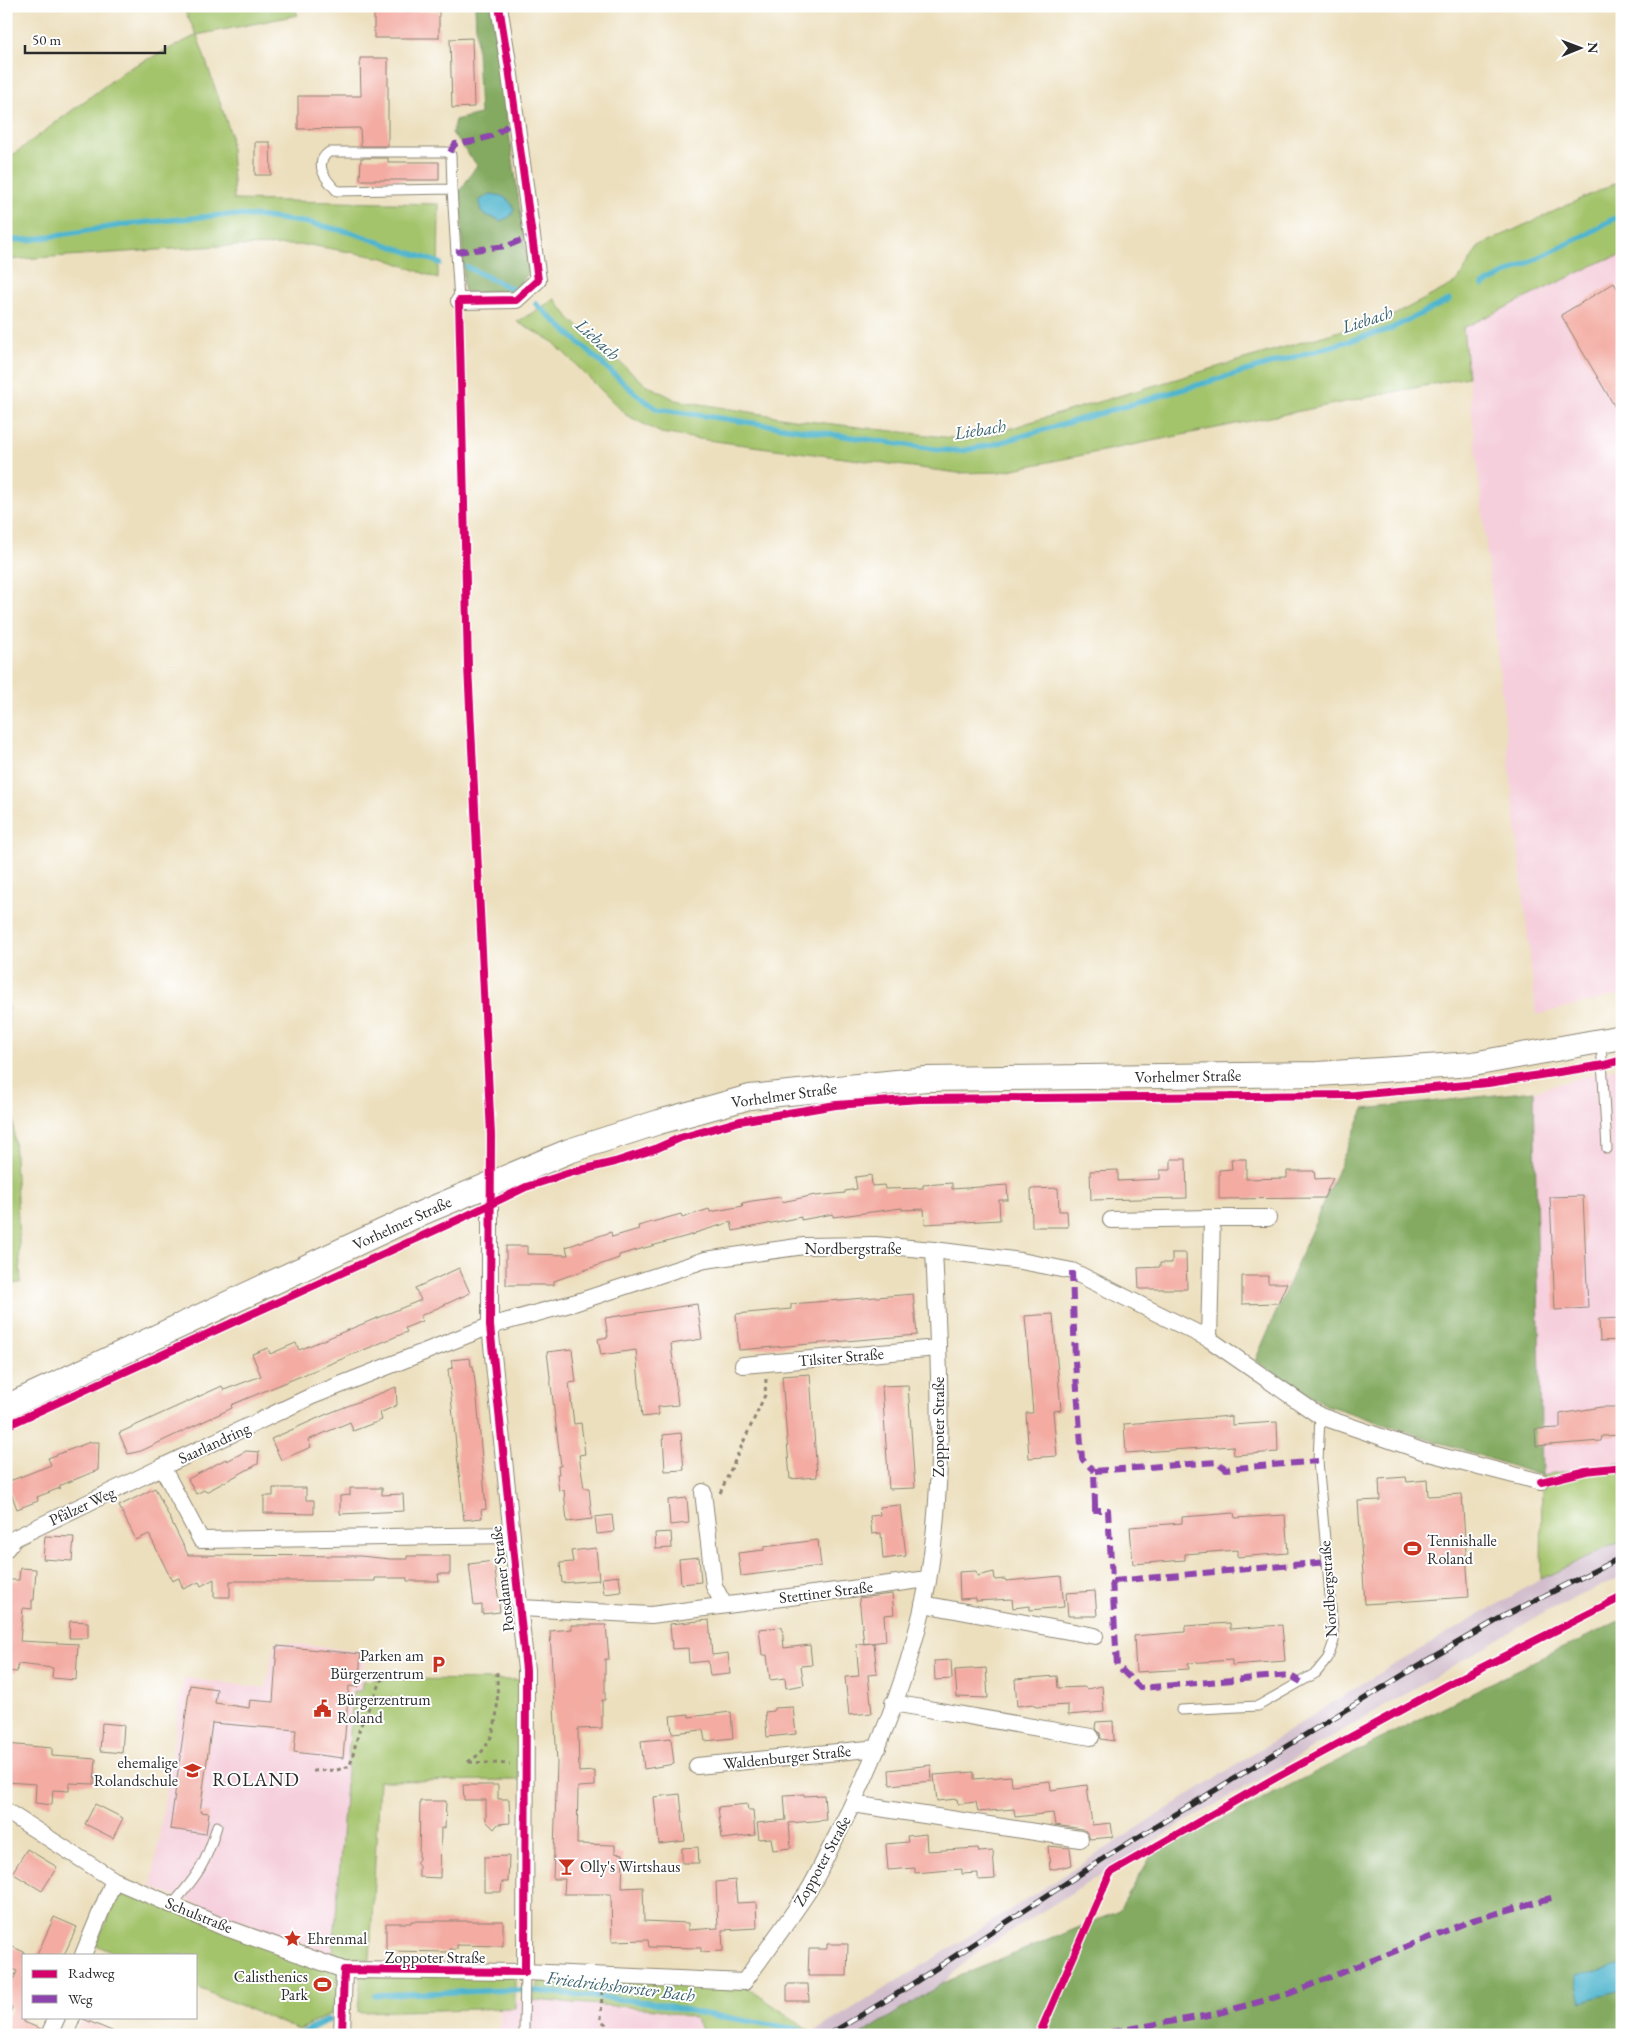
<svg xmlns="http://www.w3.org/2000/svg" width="1628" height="2041" viewBox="0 0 1628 2041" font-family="'EB Garamond',serif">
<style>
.built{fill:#f5cfdb}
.industrial{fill:#d1bdcc}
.green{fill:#a4c46c;stroke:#68784c}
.forest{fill:#83aa60;stroke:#576a46}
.water{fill:#4fb5ce;stroke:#3d707c}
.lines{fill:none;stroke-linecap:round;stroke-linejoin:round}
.stream{stroke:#4fb5ce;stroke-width:5.5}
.building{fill:#f3aba2}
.service-casing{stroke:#8c8574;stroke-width:11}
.minor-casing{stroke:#8c8574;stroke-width:18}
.secondary-casing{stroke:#8c8574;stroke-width:26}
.path{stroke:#8c8574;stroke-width:3;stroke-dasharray:4 4;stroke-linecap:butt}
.service{stroke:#fff;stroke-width:9}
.minor{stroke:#fff;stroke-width:16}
.secondary{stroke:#fff;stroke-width:24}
.rail-casing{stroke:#2b2b2b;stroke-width:5.5}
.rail{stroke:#fff;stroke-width:4;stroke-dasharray:11;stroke-linecap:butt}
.quiet{stroke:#8e44ad;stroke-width:6;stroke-dasharray:12 6;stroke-linecap:butt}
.cycleway-casing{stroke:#fff;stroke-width:11}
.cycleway{stroke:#d6006c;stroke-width:8}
.labels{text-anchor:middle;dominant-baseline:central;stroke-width:4;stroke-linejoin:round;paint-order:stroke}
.street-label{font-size:16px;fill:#2b2b2b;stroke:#fff}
.poi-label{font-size:16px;fill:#2b2b2b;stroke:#fff;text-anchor:start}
.water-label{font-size:18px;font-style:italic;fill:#39626c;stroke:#fff}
.quarter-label{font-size:19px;letter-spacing:1px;fill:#2b2b2b;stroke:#fff}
</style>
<rect width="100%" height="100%" fill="#fff"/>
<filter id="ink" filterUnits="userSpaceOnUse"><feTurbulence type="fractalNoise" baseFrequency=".02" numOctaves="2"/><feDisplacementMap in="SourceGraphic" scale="10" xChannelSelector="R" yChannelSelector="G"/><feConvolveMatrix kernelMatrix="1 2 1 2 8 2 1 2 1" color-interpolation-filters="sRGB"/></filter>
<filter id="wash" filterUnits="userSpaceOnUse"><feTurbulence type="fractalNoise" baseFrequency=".0096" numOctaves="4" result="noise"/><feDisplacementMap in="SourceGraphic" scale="20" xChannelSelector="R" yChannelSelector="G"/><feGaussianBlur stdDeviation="1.12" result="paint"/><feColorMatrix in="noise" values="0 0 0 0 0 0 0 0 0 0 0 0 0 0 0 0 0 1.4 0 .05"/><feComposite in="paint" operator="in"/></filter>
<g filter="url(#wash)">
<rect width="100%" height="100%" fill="#ecdfbd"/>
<path class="built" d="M1622 256V994L1536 1015 1463 328 1607 259Z
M1622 1066V1463L1542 1476 1534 1091Z
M275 1642 365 1652 361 1691H353L333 1955 151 1887 184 1678 266 1688Z
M602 1997 763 2035H499L501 2002Z"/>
<path class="industrial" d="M1622 1540V1576L1545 1612 1162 1836 973 1955 943 1983 862 2035H809L952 1947 1365 1682 1541 1579Z"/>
<path class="green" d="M182 6H293L298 15 197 35 230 132 234 200 439 204 438 279 384 258 310 245 218 246 6 260V160L126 70 197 35Z
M1622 180V256L1607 259 1463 328 1468 377 999 472 958 473 692 438 661 433 626 415 553 342 517 322 555 299 570 319 645 384 676 400 799 420 961 439 989 436 1027 423 1394 315 1457 282 1479 246Z
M6 967 21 1283 6 1284Z
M1622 1463V1540L1541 1579 1542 1476Z
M383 1679 521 1680V1780L379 1781 370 1960 333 1955 353 1691H361L362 1681Z
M120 1888 340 1973 338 2010 299 2030 196 1987V1955H119L96 1945Z
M361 1975 515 1976V2008L358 2012Z
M541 1977 745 1986 812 2032 808 2035H704L695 2018 656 2009 532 2000Z"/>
<path class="forest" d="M475 6H491L529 272 513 294 464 292 460 191 477 165 452 133 455 120 480 114Z
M1534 1091 1542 1476 1326 1405 1255 1361 1364 1109Z
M1622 1620V2035H861L943 1983 1119 1911 1151 1856 1514 1671Z"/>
<path class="water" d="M490 194C503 195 509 198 514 209L511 216 501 221C494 217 487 217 481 212L479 201Z
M1621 1964 1622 1991 1582 2001 1576 1977Z"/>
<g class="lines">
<path class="stream" d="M6 240H29L128 224 223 215 256 216 309 223 353 233 440 263
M467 267 518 292
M1483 285 1589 233 1613 219 1622 217
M536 304 636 394 657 409 941 450 961 451 995 444 1390 329 1449 300
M375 1995 510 1990 538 1991 656 2003 699 2013 802 2030
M299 2035 329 2019"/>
</g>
<g id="blocks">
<path class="building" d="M374 11H439V38H374Z
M472 38 474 107 452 108 450 39Z
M360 58H388V146H361L360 128 298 129V96H361Z
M255 142H270L271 175H255Z
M361 158H388V162H439V180H360Z
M1614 283 1622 296V419L1561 315Z
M1171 1159H1186L1187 1198 1091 1200 1090 1171 1118 1170V1181L1160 1179V1170H1171Z
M1231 1159H1246V1179L1287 1178V1171H1314L1315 1179 1333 1178 1324 1198 1219 1199V1170L1232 1169Z
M871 1175 872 1186 884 1185 885 1189 923 1188V1185L952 1183V1189L1007 1185 1008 1200H999L1000 1220 925 1224 924 1209 902 1210V1208L833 1217V1214L801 1220V1217L733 1231 731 1222 695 1233V1234L619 1255V1258L554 1281V1285H506V1246H527V1254L568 1255 566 1247 611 1232 612 1237 639 1229 638 1226 681 1214 682 1218 709 1209 710 1212 743 1206 742 1203 752 1201 781 1197 782 1202 815 1195 816 1196 845 1193V1191L857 1189 855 1177Z
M1058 1188 1059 1211H1067L1068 1227H1032L1031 1189Z
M1583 1196 1588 1308 1555 1310 1550 1197Z
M1172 1253H1186L1187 1289H1139L1138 1268 1160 1267V1263H1172Z
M459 1268 470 1293 420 1316 422 1321 405 1328 407 1332 231 1405 232 1408 177 1434 141 1451 128 1454 119 1433 222 1386 224 1390 261 1376 252 1354 268 1348 270 1354 296 1343 299 1350 421 1300 415 1288Z
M1242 1276H1268V1283H1287L1278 1303 1242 1304Z
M913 1294 917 1335 739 1350 736 1314 791 1309V1304Z
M697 1304 702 1339 671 1344 678 1405 658 1407 659 1415 642 1417 636 1350 601 1355 598 1339 608 1337 605 1318Z
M1053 1314 1061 1410 1053 1411 1057 1456 1029 1458 1026 1413H1033L1025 1316Z
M1622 1318V1340L1600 1341 1599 1319Z
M572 1349 576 1382 569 1383 574 1424 581 1423 585 1454 579 1455 584 1488H589L592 1519 567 1522 564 1490 559 1491 557 1474H559L558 1466H561L547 1352Z
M470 1358 471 1366H473L477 1398 486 1509 481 1510 482 1518 464 1520 448 1369 453 1368 451 1360Z
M810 1374 817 1477 790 1479 782 1376Z
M908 1385 915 1488 889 1489 882 1386Z
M396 1387 397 1405 380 1413 382 1420 353 1431 350 1422 308 1440 311 1447 281 1460 271 1439 327 1414Z
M1601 1407H1619V1410H1622V1435L1602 1436 1601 1441 1536 1446 1535 1429 1560 1428V1414Z
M1232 1416V1425L1277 1422 1278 1452 1234 1455 1233 1446 1126 1453 1124 1424Z
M681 1433 684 1470 665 1471 663 1435Z
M90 1442H99L98 1470 59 1486 60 1488 37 1497 38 1501 17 1509 7 1482 51 1465 48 1458Z
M246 1451 259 1452 258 1464 206 1492 204 1490 196 1494 188 1479 226 1459 227 1461Z
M1406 1477 1407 1482 1427 1480 1428 1496 1462 1494 1469 1597 1365 1604 1358 1501 1380 1500 1379 1479Z
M155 1488 188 1555 360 1556 390 1559H407V1556H450V1574H438L439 1581H407V1578H375V1581H230V1597H214V1579L201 1586 199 1582 183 1589 179 1578 172 1581 149 1534 136 1540 119 1506Z
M273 1488H306V1500H314V1514L264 1513V1496H273Z
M350 1488H382V1495L403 1494 404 1511 340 1514V1496L350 1495Z
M687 1498 689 1523 670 1525 668 1500Z
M900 1505 906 1556 883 1559 881 1533 872 1534 870 1516 880 1515 879 1507Z
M1234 1513 1235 1518 1285 1515 1288 1553 1237 1557V1550L1185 1554V1560L1133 1564 1130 1527 1182 1523V1517Z
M612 1515 614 1532 597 1534 595 1517Z
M671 1532 672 1548 656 1549 655 1533Z
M45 1536 74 1537 72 1561 43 1559Z
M818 1540 821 1566 741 1576 738 1553 764 1550V1547Z
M596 1548 599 1580 562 1583 560 1563 573 1562 571 1551Z
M699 1557 701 1582 681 1584 679 1559Z
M494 1561 500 1612 482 1614V1605L474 1606 469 1564Z
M20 1568 36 1569 34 1600H32V1609L23 1608 20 1641 78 1644 76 1680 52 1678 53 1668 18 1664 17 1672 6 1671V1611L9 1580H19Z
M976 1571 977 1576 994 1572 995 1580 1005 1579 1006 1581 1061 1576 1064 1607 1030 1610V1606L1013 1608 1012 1599 976 1601V1598L960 1599 959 1572Z
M619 1576 621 1592 604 1594 602 1578Z
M1095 1591 1097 1616H1068L1066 1593Z
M892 1594 894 1614 884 1615 886 1641 864 1644 859 1598Z
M709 1620 712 1655 728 1653 730 1674 710 1676 708 1661 689 1663 688 1648 672 1649 670 1624Z
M70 1621 88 1622V1638H69Z
M1230 1623V1629L1282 1625 1285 1661 1232 1665V1660L1188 1663 1189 1669 1136 1672 1134 1636 1185 1632V1626Z
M571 1625H606L609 1659H605V1700H602V1728L578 1729 579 1772 595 1771V1786L578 1787 577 1844 615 1845V1853L623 1854 622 1888 643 1887 644 1921 688 1923V1930L718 1928 716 1882 735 1880 737 1903 756 1902 757 1928 722 1930 723 1951 701 1952V1948L649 1947 648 1940 612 1941 611 1894H564L565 1879H553L557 1763 550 1631 572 1629Z
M782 1627 784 1648 810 1645 812 1665 801 1666 804 1685 786 1688 785 1678 770 1680 767 1655H762L759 1629Z
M874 1643 877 1674 868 1675 872 1713 849 1715 845 1677 859 1676 856 1644Z
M277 1646 361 1654 358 1687 349 1686 343 1758 294 1752 296 1730 212 1723 200 1812 209 1813 206 1834 170 1829 190 1685 217 1689 215 1703 249 1708 250 1700 273 1702Z
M951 1660 952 1679 935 1680 934 1661Z
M986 1668 988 1698 957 1697 955 1670Z
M1057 1676 1058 1688 1084 1687 1087 1689 1102 1686 1104 1712 1068 1715V1705L1036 1707 1033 1704 1017 1706 1015 1679Z
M793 1707 796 1734 767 1737 765 1712 774 1711V1708Z
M731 1712 733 1738 705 1741 703 1730 672 1733 670 1716 689 1714V1717Z
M1113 1721 1114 1741 1101 1739 1100 1733 1095 1728 1096 1722Z
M102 1723 124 1725 122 1753 100 1751Z
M671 1738 674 1764 644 1769 641 1741Z
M6 1744 52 1748V1756L96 1759 94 1784 69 1783V1791L53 1790 52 1805 35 1803 36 1784 6 1782Z
M931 1765 932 1781 890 1785 889 1770Z
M974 1772V1779L1011 1776 1012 1785 1050 1781 1051 1790 1087 1785 1092 1825 1111 1823 1113 1837 1090 1839 1087 1832 1082 1829 1055 1825 1053 1813 1015 1817 1014 1809 978 1812 976 1802 958 1804 957 1799 937 1801 934 1775Z
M463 1785H498V1799H509L510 1823 498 1824 494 1829 486 1821V1800H464Z
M680 1794 685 1841 659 1844 654 1797Z
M804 1794V1796L824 1795 826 1820 789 1823 791 1848 773 1850 771 1838 759 1839 757 1823 786 1820 784 1795Z
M420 1801H446L445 1828H441L440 1878 419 1877V1866L416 1863 419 1859Z
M95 1804 123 1818 113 1838 85 1824Z
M747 1804 748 1810H753L755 1835 722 1839 718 1807Z
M926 1834 927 1851 978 1848 979 1852 993 1851 995 1879 978 1880V1873L962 1874V1869L915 1873V1868L888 1870 886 1844 908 1842 907 1836Z
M1048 1846 1070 1848 1072 1865 1050 1870Z
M698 1847 699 1863H682V1848Z
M27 1849 57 1867 42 1891 12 1873Z
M509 1856 508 1882H502L501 1892H484V1857Z
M54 1917 77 1927 64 1955H37Z
M411 1921H503V1946L457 1945V1949H450V1952L386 1951V1923H411Z
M6 1944 24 1952V2022L41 2029 39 2035H6V2021L12 2008 6 2006V1997L17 1971 6 1966Z
M827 1944H848L847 1976H808L809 1949H827Z
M787 1984H808L809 2001H787Z
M81 2018 119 2034V2035H74Z"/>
</g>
</g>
<g filter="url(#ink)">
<use href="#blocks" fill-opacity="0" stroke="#8c8574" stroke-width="1"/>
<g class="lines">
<defs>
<path id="service" d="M452 189 451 155 447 152H329C312 164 327 181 337 191L452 189 459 301
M1601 1042 1607 1149
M1181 1710 1258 1706 1316 1673 1328 1658 1334 1641 1318 1461 1320 1416
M172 1905C198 1875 206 1864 217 1826
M524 2030 525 1972"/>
<path id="minor" d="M459 301 516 300 538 280 509 68 499 6
M490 1184V1326L526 1670 525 1972
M1111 1220 1212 1218
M1209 1339 1212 1218H1268
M743 1365 938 1348
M703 1492 714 1586 724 1605
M511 1535 201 1540 162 1467 312 1396 490 1326 577 1302 705 1260 804 1246 875 1245 934 1250 1021 1261 1072 1271 1209 1339 1320 1416 1425 1452 1541 1482
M6 1549 15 1538 162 1467
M923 1604 1095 1636
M521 1608 651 1615 928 1579
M893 1703 1091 1737
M697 1766 878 1748
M853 1804 1080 1839
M6 1811 114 1880 221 1926 344 1970 525 1972 744 1982C765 1952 787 1923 807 1893 818 1876 825 1858 834 1841 875 1762 912 1669 928 1581 946 1473 939 1359 934 1250
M83 1955 114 1880
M49 2035 57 2017
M342 2035 344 1970"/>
<path id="secondary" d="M6 1407 424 1212 569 1151 659 1122 750 1097 926 1079 1318 1074 1473 1064 1622 1037"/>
</defs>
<use href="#service" class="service-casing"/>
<use href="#minor" class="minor-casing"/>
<use href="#secondary" class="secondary-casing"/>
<path class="path" d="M720 1493 765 1395 766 1379
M468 1762C473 1758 480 1755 483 1750 501 1728 497 1696 497 1670
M469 1762 510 1764
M313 1771 337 1770 350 1766 360 1727 387 1669
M602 1991 601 2021 606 2024V2035"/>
<use href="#service" class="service"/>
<use href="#minor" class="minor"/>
<use href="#secondary" class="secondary"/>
<defs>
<path id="rail" d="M828 2035 900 1992 1106 1857 1426 1661 1506 1615 1622 1557"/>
</defs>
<use href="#rail" class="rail-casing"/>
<use href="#rail" class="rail"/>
<path class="quiet" d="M450 152 455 144C483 140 495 138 516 118
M456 252 507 246 532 236
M1072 1271 1075 1361 1082 1459 1094 1471
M1093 1504H1095L1094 1471 1217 1462 1226 1469 1318 1461
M1095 1504V1510H1108L1117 1665 1140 1688 1289 1675 1301 1682
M1113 1581 1327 1562
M1093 2035 1215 2014 1288 1994 1473 1920 1554 1897"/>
<defs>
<path id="cycleway" d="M6 1426 464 1217 526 1187 573 1172 615 1162 655 1149 680 1138 740 1121 836 1105 920 1099 1354 1095 1488 1083 1604 1065 1622 1060
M1541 1482 1586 1471 1622 1467
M342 2035 344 1970 525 1972 526 1670 490 1326 491 1135 468 666 459 301 516 300 538 280 509 68 499 6
M1039 2035 1110 1873 1277 1777 1447 1685 1622 1597"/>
</defs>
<use href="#cycleway" class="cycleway-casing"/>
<use href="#cycleway" class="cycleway"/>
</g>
</g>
<defs>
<symbol id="stadium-bare" viewBox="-9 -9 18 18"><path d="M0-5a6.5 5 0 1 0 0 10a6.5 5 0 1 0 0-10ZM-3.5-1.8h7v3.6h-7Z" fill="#c8321e" stroke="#fff" stroke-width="2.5" paint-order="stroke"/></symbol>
<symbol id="parking-bare" viewBox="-9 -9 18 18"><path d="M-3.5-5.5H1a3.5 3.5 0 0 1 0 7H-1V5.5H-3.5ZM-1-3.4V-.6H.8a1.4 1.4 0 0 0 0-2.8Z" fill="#c8321e" stroke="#fff" stroke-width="2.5" paint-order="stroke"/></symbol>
<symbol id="civic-bare" viewBox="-9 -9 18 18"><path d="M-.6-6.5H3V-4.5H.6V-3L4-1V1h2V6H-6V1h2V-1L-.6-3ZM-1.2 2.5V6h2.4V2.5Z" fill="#c8321e" stroke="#fff" stroke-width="2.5" paint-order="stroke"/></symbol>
<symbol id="school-bare" viewBox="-9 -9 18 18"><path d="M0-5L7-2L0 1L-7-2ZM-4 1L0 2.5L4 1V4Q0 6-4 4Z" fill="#c8321e" stroke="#fff" stroke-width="2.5" paint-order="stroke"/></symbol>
<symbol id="bar-bare" viewBox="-9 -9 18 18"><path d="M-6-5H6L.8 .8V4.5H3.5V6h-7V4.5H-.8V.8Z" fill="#c8321e" stroke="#fff" stroke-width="2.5" paint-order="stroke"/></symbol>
<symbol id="sight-bare" viewBox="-9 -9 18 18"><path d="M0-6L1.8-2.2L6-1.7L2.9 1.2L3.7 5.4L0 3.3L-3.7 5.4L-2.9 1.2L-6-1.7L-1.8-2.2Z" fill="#c8321e" stroke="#fff" stroke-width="2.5" paint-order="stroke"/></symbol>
</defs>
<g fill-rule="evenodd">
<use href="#stadium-bare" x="1400" y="1536" width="25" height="25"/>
<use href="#parking-bare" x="426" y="1652" width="25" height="25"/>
<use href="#civic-bare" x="310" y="1696" width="25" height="25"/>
<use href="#school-bare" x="180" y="1758" width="25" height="25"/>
<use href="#bar-bare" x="554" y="1854" width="25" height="25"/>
<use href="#sight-bare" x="280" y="1926" width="25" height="25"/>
<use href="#stadium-bare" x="310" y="1972" width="25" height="25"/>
</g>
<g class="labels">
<g class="street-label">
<text transform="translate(1188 1076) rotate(-1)">Vorhelmer Straße</text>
<text transform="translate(784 1095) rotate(-8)">Vorhelmer Straße</text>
<text transform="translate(402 1223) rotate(-25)">Vorhelmer Straße</text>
<text x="853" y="1248">Nordbergstraße</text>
<text transform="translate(841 1357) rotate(-5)">Tilsiter Straße</text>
<text transform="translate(938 1427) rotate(-90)">Zoppoter Straße</text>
<text transform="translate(214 1443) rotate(-25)">Saarlandring</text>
<text transform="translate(82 1506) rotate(-25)">Pfälzer Weg</text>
<text transform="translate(502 1579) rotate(-97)">Potsdamer Straße</text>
<text transform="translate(1328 1589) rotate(-94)">Nordbergstraße</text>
<text transform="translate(826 1592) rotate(-7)">Stettiner Straße</text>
<text transform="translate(787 1757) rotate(-6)">Waldenburger Straße</text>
<text transform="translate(822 1861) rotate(-61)">Zoppoter Straße</text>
<text transform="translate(199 1915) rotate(22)">Schulstraße</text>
<text x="435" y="1957">Zoppoter Straße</text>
</g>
<g class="poi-label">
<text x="1427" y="1540">Tennishalle<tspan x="1427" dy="18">Roland</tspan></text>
<text x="424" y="1655" text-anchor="end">Parken am<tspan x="424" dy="18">Bürgerzentrum</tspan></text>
<text x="337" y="1699">Bürgerzentrum<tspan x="337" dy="18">Roland</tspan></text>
<text x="178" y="1762" text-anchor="end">ehemalige<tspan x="178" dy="18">Rolandschule</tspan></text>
<text x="580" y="1866">Olly's Wirtshaus</text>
<text x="307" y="1938">Ehrenmal</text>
<text x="308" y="1976" text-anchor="end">Calisthenics<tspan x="308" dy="18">Park</tspan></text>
</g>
<g class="water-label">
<text transform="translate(1367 319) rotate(-18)">Liebach</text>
<text transform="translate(598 339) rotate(42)">Liebach</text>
<text transform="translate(980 429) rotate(-9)">Liebach</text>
<text transform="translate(621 1986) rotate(7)">Friedrichshorster Bach</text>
</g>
<g class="quarter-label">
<text x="256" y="1779">ROLAND</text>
</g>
</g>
<rect width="1628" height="2041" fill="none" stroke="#fff" stroke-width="25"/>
<rect x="22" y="1954" width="175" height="65" fill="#ffffff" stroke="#aaaaaa"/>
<rect x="32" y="1970" width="25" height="8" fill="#d6006c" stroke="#aaaaaa"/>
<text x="68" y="1978" font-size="15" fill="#2b2b2b">Radweg</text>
<rect x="32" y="1995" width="25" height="8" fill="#8e44ad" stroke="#aaaaaa"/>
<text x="68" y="2004" font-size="15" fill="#2b2b2b">Weg</text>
<g transform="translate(1580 48) rotate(89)" stroke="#ffffff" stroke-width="4" paint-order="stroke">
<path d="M0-4L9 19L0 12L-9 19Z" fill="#2b2b2b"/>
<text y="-8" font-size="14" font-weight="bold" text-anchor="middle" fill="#2b2b2b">N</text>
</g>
<path d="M25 45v8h140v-8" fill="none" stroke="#2b2b2b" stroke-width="2.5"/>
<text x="32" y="45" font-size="15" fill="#2b2b2b" stroke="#ffffff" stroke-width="4" paint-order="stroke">50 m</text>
</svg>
